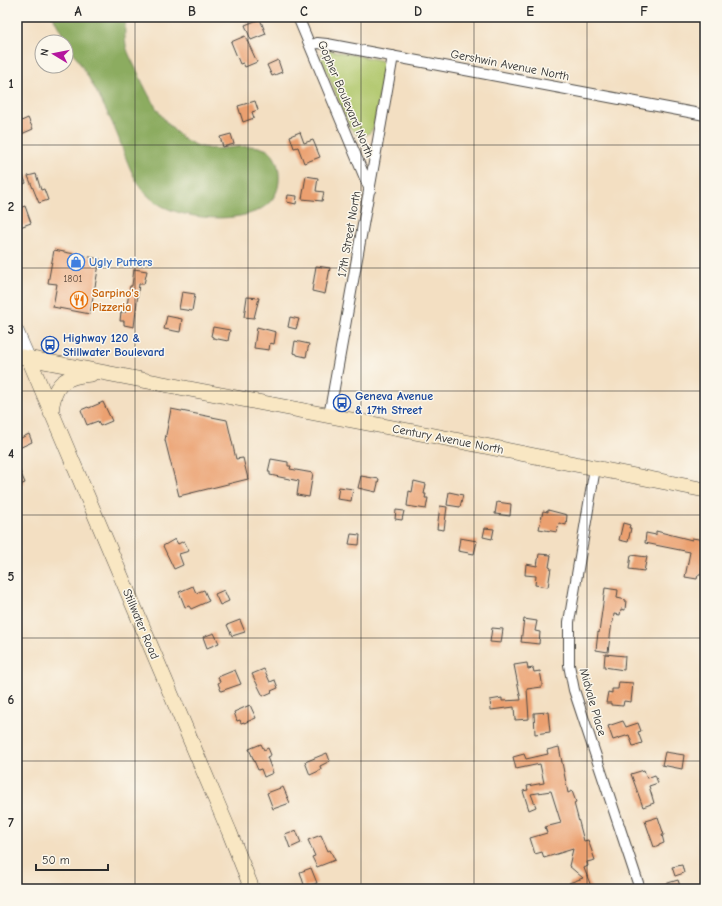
<svg xmlns="http://www.w3.org/2000/svg" width="722" height="906" viewBox="0 0 722 906" font-family="'Comic Neue',sans-serif">
<style>
.green{fill:#b1c86d;stroke:#6e7a4c}
.forest{fill:#8cac60;stroke:#5c6c46}
.building{fill:#eba06f}
.lines{fill:none;stroke-linecap:round;stroke-linejoin:round}
.minor-casing{stroke:#494642;stroke-width:12}
.tertiary-casing{stroke:#494642;stroke-width:14}
.secondary-casing{stroke:#494642;stroke-width:16}
.minor{stroke:#fff;stroke-width:10}
.tertiary{stroke:#fff;stroke-width:13}
.secondary{stroke:#f9e7c3;stroke-width:15}
.grid{fill:none;stroke:#2b2b2b;stroke-width:1;stroke-opacity:0.55}
.labels{text-anchor:middle;dominant-baseline:central;stroke-width:3;stroke-linejoin:round;paint-order:stroke}
.number-label{font-size:10px;fill:#5b483c}
.street-label{font-size:12px;fill:#2b2b2b;stroke:#fbf7ec}
.shop-label{font-size:12px;font-weight:bold;fill:#366cbe;stroke:#fbf7ec;text-anchor:start}
.food-label{font-size:12px;font-weight:bold;fill:#c56008;stroke:#fbf7ec;text-anchor:start}
.transit-label{font-size:12px;font-weight:bold;fill:#164399;stroke:#fbf7ec;text-anchor:start}
.neatline{fill:none;stroke:#2b2b2b;stroke-width:1.5}
.grid-label{font-size:13px;text-anchor:middle;font-weight:bold;fill:#2b2b2b}
</style>
<rect width="100%" height="100%" fill="#fbf7ec"/>
<filter id="ink" filterUnits="userSpaceOnUse"><feTurbulence type="fractalNoise" baseFrequency=".025" numOctaves="2"/><feDisplacementMap in="SourceGraphic" scale="8" xChannelSelector="R" yChannelSelector="G"/><feConvolveMatrix kernelMatrix="1 2 1 2 8 2 1 2 1" color-interpolation-filters="sRGB"/></filter>
<filter id="wash" filterUnits="userSpaceOnUse"><feTurbulence type="fractalNoise" baseFrequency=".012" numOctaves="4" result="noise"/><feDisplacementMap in="SourceGraphic" scale="16" xChannelSelector="R" yChannelSelector="G"/><feGaussianBlur stdDeviation="0.9" result="paint"/><feColorMatrix in="noise" values="0 0 0 0 0 0 0 0 0 0 0 0 0 0 0 0 0 1.4 0 .05"/><feComposite in="paint" operator="in"/></filter>
<g filter="url(#wash)">
<rect width="100%" height="100%" fill="#f3dfc2"/>
<path class="green" d="M328 50 380 60 385 64 374 126C371 134 365 137 357 135L350 128 321 58 322 53Z"/>
<path class="forest" d="M53 17H126C125 26 124 35 126 45 128 55 134 64 138 73 150 100 170 138 201 147 221 153 248 141 265 149 280 155 282 181 276 193 261 228 183 221 157 203 133 187 127 159 117 134 111 119 103 104 95 89 82 65 66 42 53 17Z"/>
<g id="blocks">
<path class="building" d="M260 19 266 34 251 40 245 25Z
M245 36 257 62 245 67 243 63 240 64 231 42Z
M278 60 282 72 272 76 267 65Z
M255 101 258 110 252 112 254 118 243 122 238 106Z
M28 118 33 129 17 136V123Z
M300 132 304 143 313 140 320 157 304 163 298 147 294 148 290 136Z
M231 134 234 144 223 147 220 137Z
M17 161 26 183 17 187Z
M36 174 41 190 44 189 48 200 39 203 28 176Z
M306 176 318 178 316 191 324 192 322 201 302 199Z
M288 195 297 196 296 204 287 202Z
M25 206 31 223 20 227 17 220V209Z
M54 250 100 259 90 314 53 307 57 284 48 283Z
M316 266 330 268 325 294 312 291Z
M134 269 147 271 144 284H139L134 327 124 325V321H120L121 312H126L130 286H132Z
M182 292 195 294 192 311 179 309Z
M247 297 259 298 254 318 244 317Z
M167 316 182 319 180 332 164 329Z
M290 317 299 319 296 329 288 327Z
M213 327 230 330 228 341 213 338V337L211 336Z
M257 327 276 332 274 344 270 343 269 350 254 348Z
M295 341 309 344 306 357 297 355V354L293 353Z
M103 402 112 421 100 426 98 421 87 425 81 410 88 407 89 408Z
M171 409 227 420 236 459 243 458 248 479 179 496 165 440Z
M29 434 32 442 17 449V440Z
M271 459 288 462V466H291L290 469 313 473 309 497 297 495 299 481 270 475V472H268Z
M17 464 25 483 17 486Z
M361 476 379 479 376 492 358 488Z
M414 481 426 484 424 494H426L425 498H428L426 509 407 506 409 491 412 492Z
M339 487 353 489 351 501 337 499Z
M449 492 463 495 460 507 447 505Z
M497 502 511 504 510 516 495 514Z
M440 506 447 507 444 530 437 529Z
M396 510 404 511 402 520 395 519Z
M548 510 567 515 566 525 559 523 557 532 539 529 543 511 548 512Z
M623 523 630 525 629 528H631L628 542 619 540Z
M485 528 494 529 492 539 483 537Z
M656 531 692 540V538L705 540V554L701 575H698L697 579 685 577 690 552 645 543 646 533 656 535Z
M351 534 360 535 359 545 349 544Z
M460 538 477 541 474 554 458 551Z
M175 539 178 544 184 541 189 551 179 554 183 565 174 569 163 546Z
M539 554 551 555 549 567 551 568 548 587 535 585 536 576 525 575 526 564 537 566Z
M631 555 647 557 644 571 629 569Z
M193 586 196 593 204 590 209 601 191 609 189 606 185 607 179 592Z
M605 588 618 590 617 598 626 600 625 610 621 609 620 615 614 614 613 622H612L608 652 596 650 598 632 599 633Z
M224 590 229 601 220 605 215 594Z
M524 619 537 621 535 631 540 632 539 644 521 642Z
M240 620 245 632 232 636 227 625Z
M492 628 503 629 501 643 490 642Z
M214 633 219 643 207 648 203 637Z
M605 654 625 656 624 670 604 667Z
M527 663 528 669 533 668 534 672 540 671 542 682V687L527 689 529 719 515 720 514 707 491 710 490 700 502 698V701L521 700 514 665Z
M264 669 270 682 275 680 278 688 271 691 272 692 263 696 252 674Z
M235 670 241 684 221 691 218 683 220 682 218 677Z
M619 682 633 683 631 702 624 701 623 706 611 705V703H606L608 692 612 693V689H618Z
M250 705 256 718 244 723V722L241 723 240 720 237 721 234 712Z
M548 712 550 732 535 734 534 713Z
M623 721 626 727 638 723 641 731 638 732 642 743 633 746 629 735 613 740 608 726Z
M261 744 264 750 268 748 271 755 267 757 273 773 264 777 261 769 258 770 249 749Z
M559 747 568 793 572 791 576 802 574 803 584 841 588 840 595 860 587 862 588 866 584 868 592 889H571L569 883 583 878 569 866 573 849 544 858 542 852 535 854 530 838 547 833 545 827 561 823 551 791 531 794 536 807 529 810 523 791 528 790 527 786 544 783 540 764 516 769 513 757 524 754 526 759 548 754 547 750Z
M665 752 684 755 682 769 662 765Z
M327 753 330 761 320 766 321 770 310 775 305 762Z
M644 770 647 778 655 775 658 783 649 786 654 803 643 807 631 774Z
M283 787 290 803 273 809 267 793Z
M658 817 664 835H662L664 843 654 847 645 821Z
M296 830 301 843 290 848 285 834Z
M321 835 328 851 330 850 335 860 317 867 312 857 315 856 308 840Z
M682 865 684 873 675 876 672 867Z
M311 868 317 883 305 888 300 872Z
M678 880 681 889H655V887Z"/>
</g>
</g>
<g filter="url(#ink)">
<use href="#blocks" fill-opacity="0" stroke="#494642" stroke-width="1"/>
<g class="lines">
<defs>
<path id="minor" d="M298 17 370 190
M310 46 317 43 327 44 705 115
M329 416 393 56
M595 468 569 622V665L574 690 640 889"/>
<path id="tertiary" d="M17 331 29 359"/>
<path id="secondary" d="M17 356 430 435 705 490
M29 359 229 831 252 889
M51 413C53 384 64 376 91 374"/>
</defs>
<use href="#minor" class="minor-casing"/>
<use href="#tertiary" class="tertiary-casing"/>
<use href="#secondary" class="secondary-casing"/>
<use href="#minor" class="minor"/>
<use href="#tertiary" class="tertiary"/>
<use href="#secondary" class="secondary"/>
</g>
</g>
<path class="grid" d="M135 17V889M248 17V889M361 17V889M474 17V889M587 17V889M17 145H705M17 268H705M17 391H705M17 515H705M17 638H705M17 761H705"/>
<defs>
<symbol id="shop-ring" viewBox="-11 -11 22 22"><circle r="9.5" fill="#fbf7ec" stroke="#3f7fe0" stroke-width="1.5"/><path d="M-5-2.5h2.3a2.7 3.5 0 0 1 5.4 0H5L5.5 6h-11ZM-1.5-2.5h3a1.5 2.3 0 0 0-3 0Z" fill="#3f7fe0"/></symbol>
<symbol id="restaurant-ring" viewBox="-11 -11 22 22"><circle r="9.5" fill="#fbf7ec" stroke="#e8710a" stroke-width="1.5"/><path d="M-5-6h1v4h1v-4h1v4h1v-4h1v5L-1.5 .5V6h-2V.5L-5-1ZM5-6V6H3V1.5H1.5Q1.5-4 5-6Z" fill="#e8710a"/></symbol>
<symbol id="bus-ring" viewBox="-11 -11 22 22"><circle r="9.5" fill="#fbf7ec" stroke="#1a4fb4" stroke-width="1.5"/><path d="M-5-6H5V4H4V6H2V4H-2V6H-4V4H-5ZM-3.5-4V0h7V-4ZM-3.5 1.2v1.5H-2V1.2ZM2 1.2v1.5H3.5V1.2Z" fill="#1a4fb4"/></symbol>
</defs>
<g fill-rule="evenodd">
<use href="#shop-ring" x="66" y="252" width="20" height="20"/>
<use href="#restaurant-ring" x="69" y="290" width="20" height="20"/>
<use href="#bus-ring" x="40" y="335" width="20" height="20"/>
<use href="#bus-ring" x="332" y="393" width="20" height="20"/>
</g>
<g class="labels">
<g class="number-label">
<text x="73" y="279">1801</text>
</g>
<g class="street-label">
<text transform="translate(510 65) rotate(11)">Gershwin Avenue North</text>
<text transform="translate(346 99) rotate(67)">Gopher Boulevard North</text>
<text transform="translate(349 234) rotate(-80)">17th Street North</text>
<text transform="translate(448 439) rotate(11)">Century Avenue North</text>
<text transform="translate(141 624) rotate(67)">Stillwater Road</text>
<text transform="translate(593 702) rotate(74)">Midvale Place</text>
</g>
<g class="shop-label">
<text x="89" y="262">Ugly Putters</text>
</g>
<g class="food-label">
<text x="92" y="293">Sarpino's<tspan x="92" dy="14">Pizzeria</tspan></text>
</g>
<g class="transit-label">
<text x="63" y="338">Highway 120 &amp;<tspan x="63" dy="14">Stillwater Boulevard</tspan></text>
<text x="355" y="396">Geneva Avenue<tspan x="355" dy="14">&amp; 17th Street</tspan></text>
</g>
</g>
<rect width="722" height="906" fill="none" stroke="#fbf7ec" stroke-width="44"/>
<g transform="translate(54 54) rotate(280)"><circle r="19" fill="#fbf7ec" stroke="#a8a59f"/>
<path d="M0-3L7 15L0 10L-7 15Z" fill="#b5179e"/>
<text y="-6" font-size="11" font-weight="bold" text-anchor="middle" fill="#2b2b2b">N</text>
</g>
<path d="M36 864v6h72v-6" fill="none" stroke="#2b2b2b" stroke-width="2"/>
<text x="42" y="864" font-size="12" fill="#2b2b2b" stroke="#fbf7ec" stroke-width="3" paint-order="stroke">50 m</text>
<rect x="22" y="22" width="678" height="862" class="neatline"/>
<g class="grid-label">
<text x="78" y="16">A</text>
<text x="192" y="16">B</text>
<text x="304" y="16">C</text>
<text x="418" y="16">D</text>
<text x="530" y="16">E</text>
<text x="644" y="16">F</text>
<text x="11" y="88">1</text>
<text x="11" y="211">2</text>
<text x="11" y="334">3</text>
<text x="11" y="458">4</text>
<text x="11" y="581">5</text>
<text x="11" y="704">6</text>
<text x="11" y="827">7</text>
</g>
</svg>
